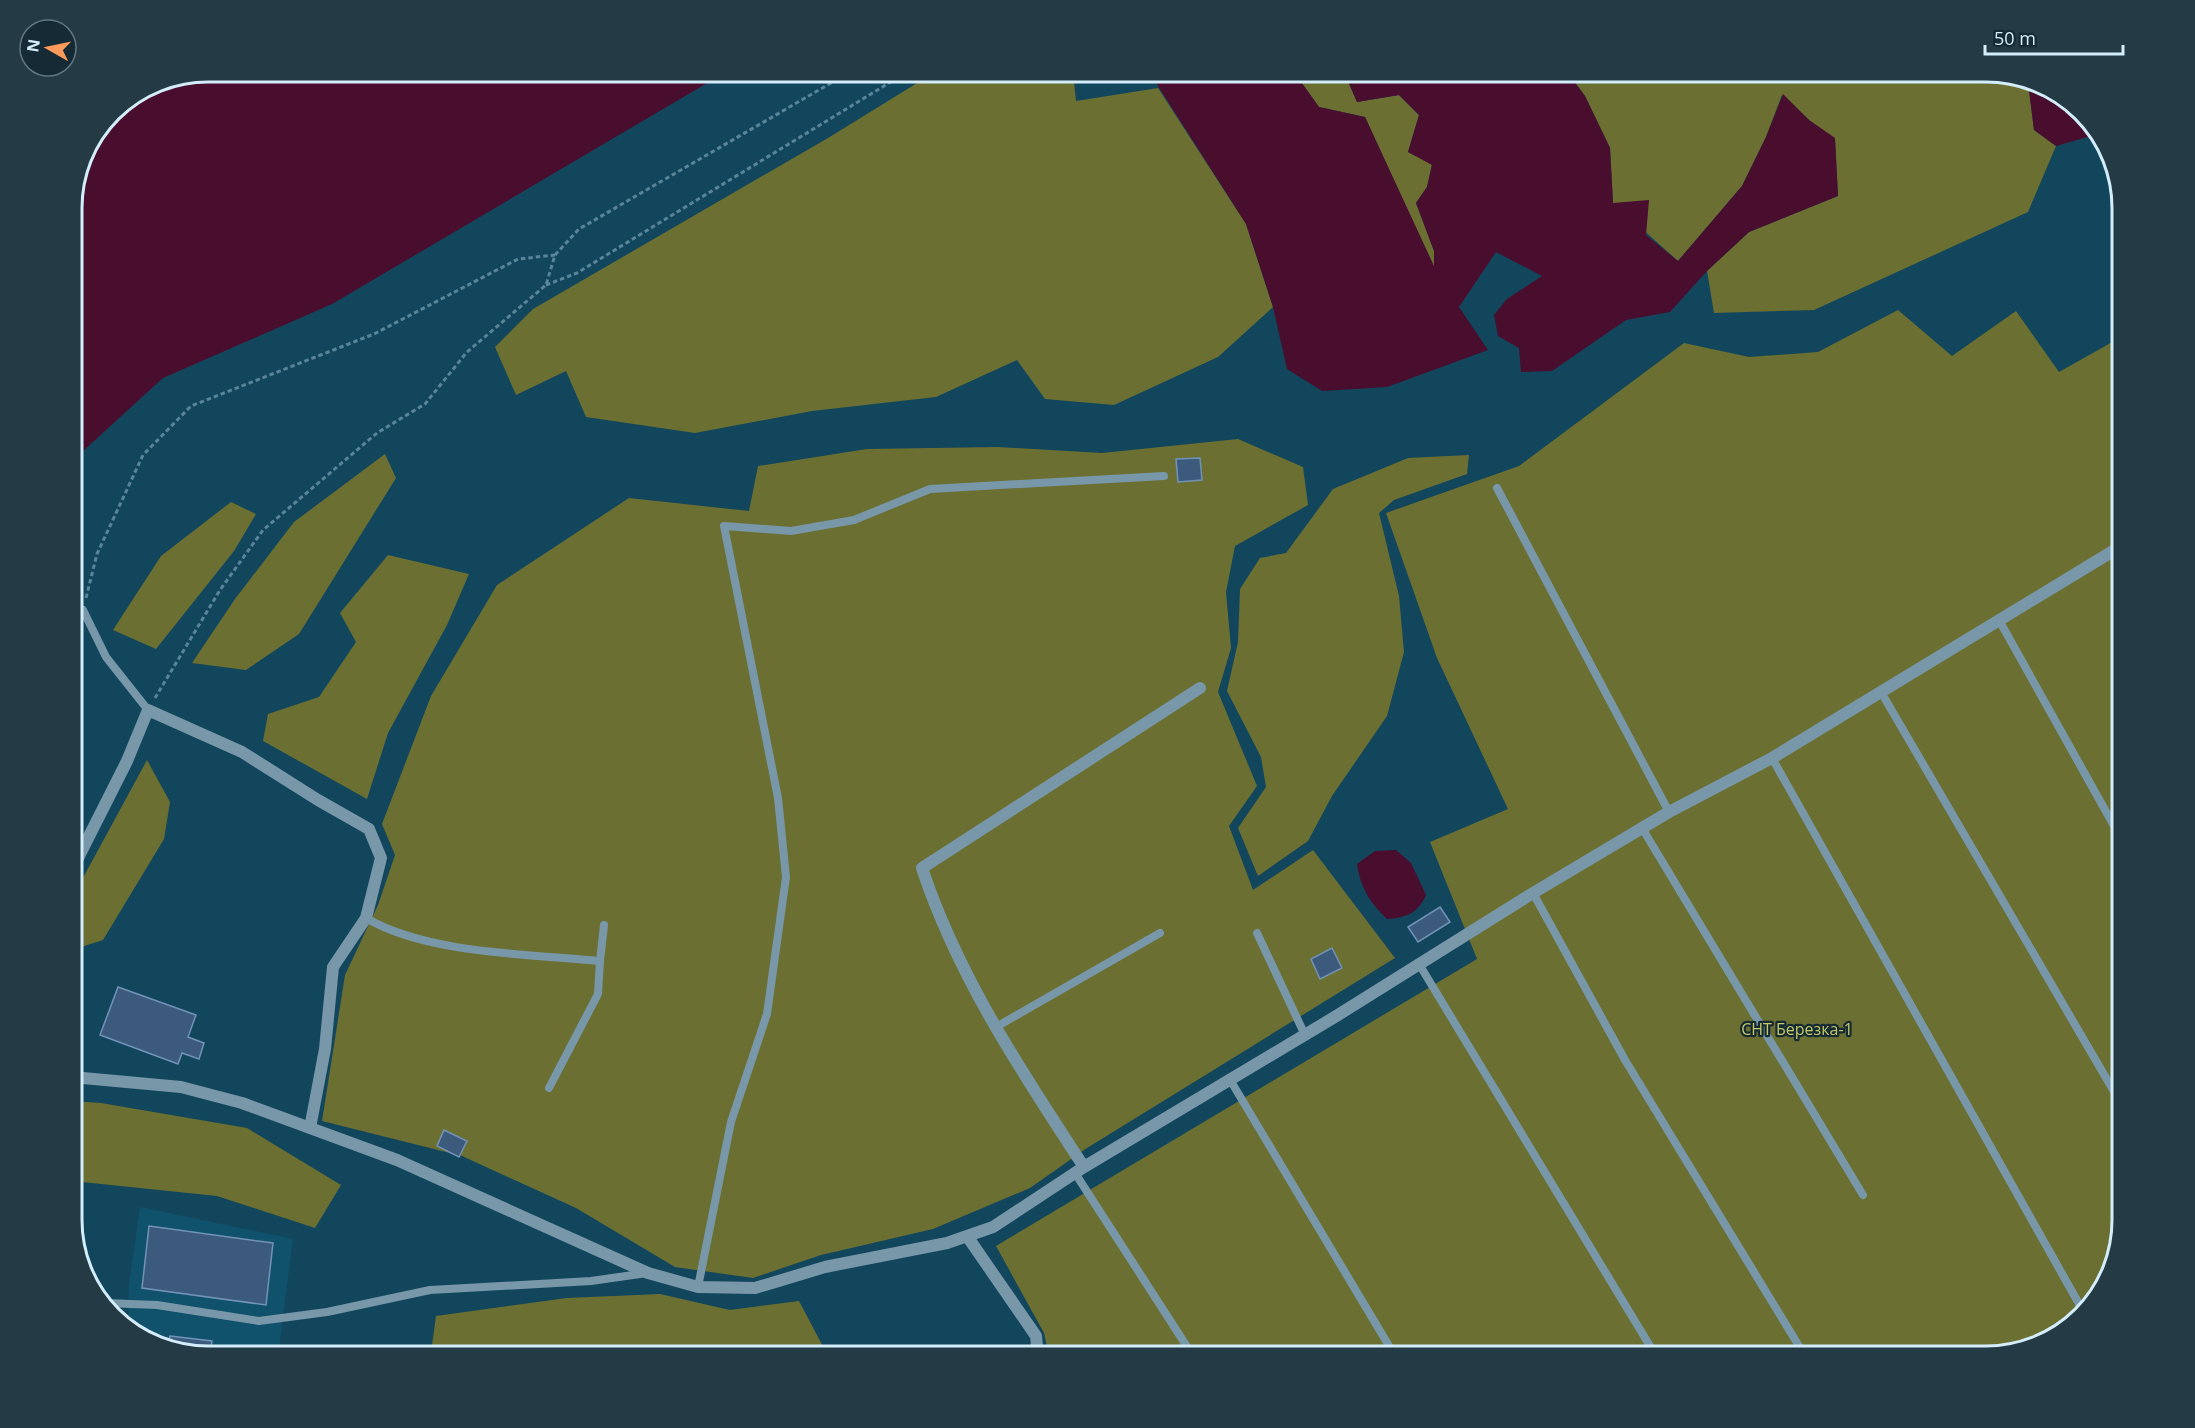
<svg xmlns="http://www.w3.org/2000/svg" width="2195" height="1428" viewBox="0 0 2195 1428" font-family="'Open Sans',sans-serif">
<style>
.built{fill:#10516c}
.green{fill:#6b6f32}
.water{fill:#490d2e}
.building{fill:#3c5a7c;stroke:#7293b8;stroke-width:1.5}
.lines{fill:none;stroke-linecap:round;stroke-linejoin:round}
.path{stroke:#5a8498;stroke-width:3;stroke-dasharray:4.5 3;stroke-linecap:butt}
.service{stroke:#7897a8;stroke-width:8}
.minor{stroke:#7897a8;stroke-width:12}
.labels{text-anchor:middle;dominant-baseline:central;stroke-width:4.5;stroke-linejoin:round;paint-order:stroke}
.park-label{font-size:16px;fill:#c3c964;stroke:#152a34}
.rim{fill:none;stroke:#d3edfb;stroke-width:3}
</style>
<rect width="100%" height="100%" fill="#12465d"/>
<path class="built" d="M140 1207 293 1239 278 1356H209L133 1333 128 1328 129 1285Z"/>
<path class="green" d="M935 72H1073L1076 101 1158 88 1246 224 1273 307 1218 357 1114 405 1045 399 1017 360 936 397 812 411 695 433 586 417 566 371 516 395 495 347 533 309 828 138Z
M1294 72H1344L1357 102 1399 95 1419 115 1408 152 1432 164 1427 187 1416 203 1434 251V268L1365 117 1319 107Z
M1567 72H1986L2029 90 2034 130 2056 146 2028 212 1814 310 1714 313 1707 271 1749 232 1838 196 1835 139 1809 120 1782 95 1766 137 1742 186 1678 261 1613 203 1610 148 1585 96Z
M1898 310 1952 356 2016 311 2059 372 2123 336V1220L2100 1295 2054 1338 1987 1356H1049L1044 1333 996 1246 1477 959 1430 842 1508 809 1437 658 1386 513 1519 466 1684 343 1749 357 1818 352Z
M1238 439 1303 467 1308 505 1235 546 1226 592 1231 648 1218 692 1257 786 1229 826 1253 890 1313 850 1395 958 1087 1148 1030 1188 933 1229 821 1255 753 1278 675 1267 576 1208 462 1156 322 1121 345 975 378 905 395 855 382 824 431 696 497 585 629 498 749 511 758 466 867 449 998 447 1102 453Z
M385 454 396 478 299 634 246 670 192 663 235 599 294 522Z
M1469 455 1467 474 1394 500 1379 513 1399 596 1404 652 1387 716 1332 796 1308 841 1258 876 1238 828 1266 787 1261 757 1227 691 1238 642 1240 589 1260 558 1286 553 1333 489 1408 458Z
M231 502 256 514 234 551 156 649 113 630 161 556Z
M388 555 469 574 447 625 388 733 367 799 263 741 268 714 319 697 356 642 340 613Z
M147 760 170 802 164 839 103 940 81 947 72 942V898Z
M72 1101 101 1103 247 1128 341 1185 315 1228 217 1196 72 1181Z
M660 1294 730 1310 799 1301 828 1356H470L432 1345 436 1316 567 1298Z"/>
<path class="water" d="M209 72H726L332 304 163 378 72 461V200L83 156 112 112 157 82Z
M1149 72H1294L1319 107 1365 117 1434 266V251L1416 203 1427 187 1432 165 1408 152 1419 115 1399 95 1357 102 1344 72H1567L1585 96 1610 148 1613 203 1649 200 1646 235 1678 261 1742 186 1766 137 1783 94 1809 120 1835 138 1838 196 1749 232 1707 271 1670 312 1626 320 1552 371 1521 372 1519 348 1498 336 1494 315 1507 299 1542 276 1496 252 1459 307 1488 350 1387 387 1322 391 1287 369 1273 307 1246 224Z
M2006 78 2062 95 2098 134 2056 146 2034 130 2029 90Z
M1396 850 1411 863 1426 895C1418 913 1406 918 1387 919 1370 903 1360 887 1357 864L1375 851Z"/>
<path class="building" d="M1200 458 1202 480 1178 482 1176 459Z
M1440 907 1450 922 1418 942 1408 927Z
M1332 948 1342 968 1320 979 1311 959Z
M118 987 196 1015 188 1037 204 1043 199 1059 182 1053 178 1064 100 1035Z
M444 1130 467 1141 459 1157 437 1146Z
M149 1226 273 1243 266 1305 142 1288Z
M170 1336 212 1341 210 1356 168 1344Z"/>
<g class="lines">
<path class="path" d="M546 285 577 273 907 72
M86 598 97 554 143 455 191 406 374 334 518 259 555 255
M155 698 220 590 263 530 377 433 425 404 467 352 546 285 555 255 579 229 850 72
M72 960V1026"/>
<path class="service" d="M1497 488 1669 812
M2112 551 2123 571
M83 610 106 657 148 710
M1999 620 2123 842
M1881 692 2123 1107
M1772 758 2083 1311
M1642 828 1863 1195
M1533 893 1625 1060 1805 1356
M366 918C427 954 529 954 600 961L604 925
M1257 933 1304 1033
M1419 964 1656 1356
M996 1027 1160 933
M1229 1078 1395 1356
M549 1088 598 994 600 961
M1075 1173 1193 1356
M698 1287 731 1122 767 1014 786 877 778 798 724 526 791 531 854 520 930 489 1164 476
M105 1303 157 1305 259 1321 327 1312 430 1290 591 1281 647 1273"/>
<path class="minor" d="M72 870 127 761 148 710 242 752 318 800 369 829 381 858 366 918 333 967 325 1049 310 1128
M72 1077 181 1087 242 1103 397 1160 648 1273 698 1287 755 1288 825 1267 947 1243 993 1227 1084 1167 1338 1015 1533 893 1669 812 1772 758 2123 545
M1084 1167C1022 1072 958 977 922 868L1200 688
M967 1236 1036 1336 1038 1356"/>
</g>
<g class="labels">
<g class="park-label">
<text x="1797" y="1029">СНТ Березка-1</text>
</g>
</g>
<path d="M0 0H2195V1428H0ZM208 82H1986A126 126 0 0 1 2112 208V1220A126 126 0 0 1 1986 1346H208A126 126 0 0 1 82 1220V208A126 126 0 0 1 208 82Z" fill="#243a44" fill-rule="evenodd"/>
<path class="rim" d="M208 82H1986A126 126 0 0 1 2112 208V1220A126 126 0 0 1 1986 1346H208A126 126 0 0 1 82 1220V208A126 126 0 0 1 208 82Z"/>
<g transform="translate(48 48) rotate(279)"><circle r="28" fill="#152a34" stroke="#617884" stroke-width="1.5"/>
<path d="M0-4.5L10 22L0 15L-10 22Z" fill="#ff9b5a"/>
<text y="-9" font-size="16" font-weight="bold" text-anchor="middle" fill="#d3edfb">N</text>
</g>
<path d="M1985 45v9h138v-9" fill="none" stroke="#d3edfb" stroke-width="3"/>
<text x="1994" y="45" font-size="18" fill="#d3edfb" stroke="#152a34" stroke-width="4.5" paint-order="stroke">50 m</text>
</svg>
